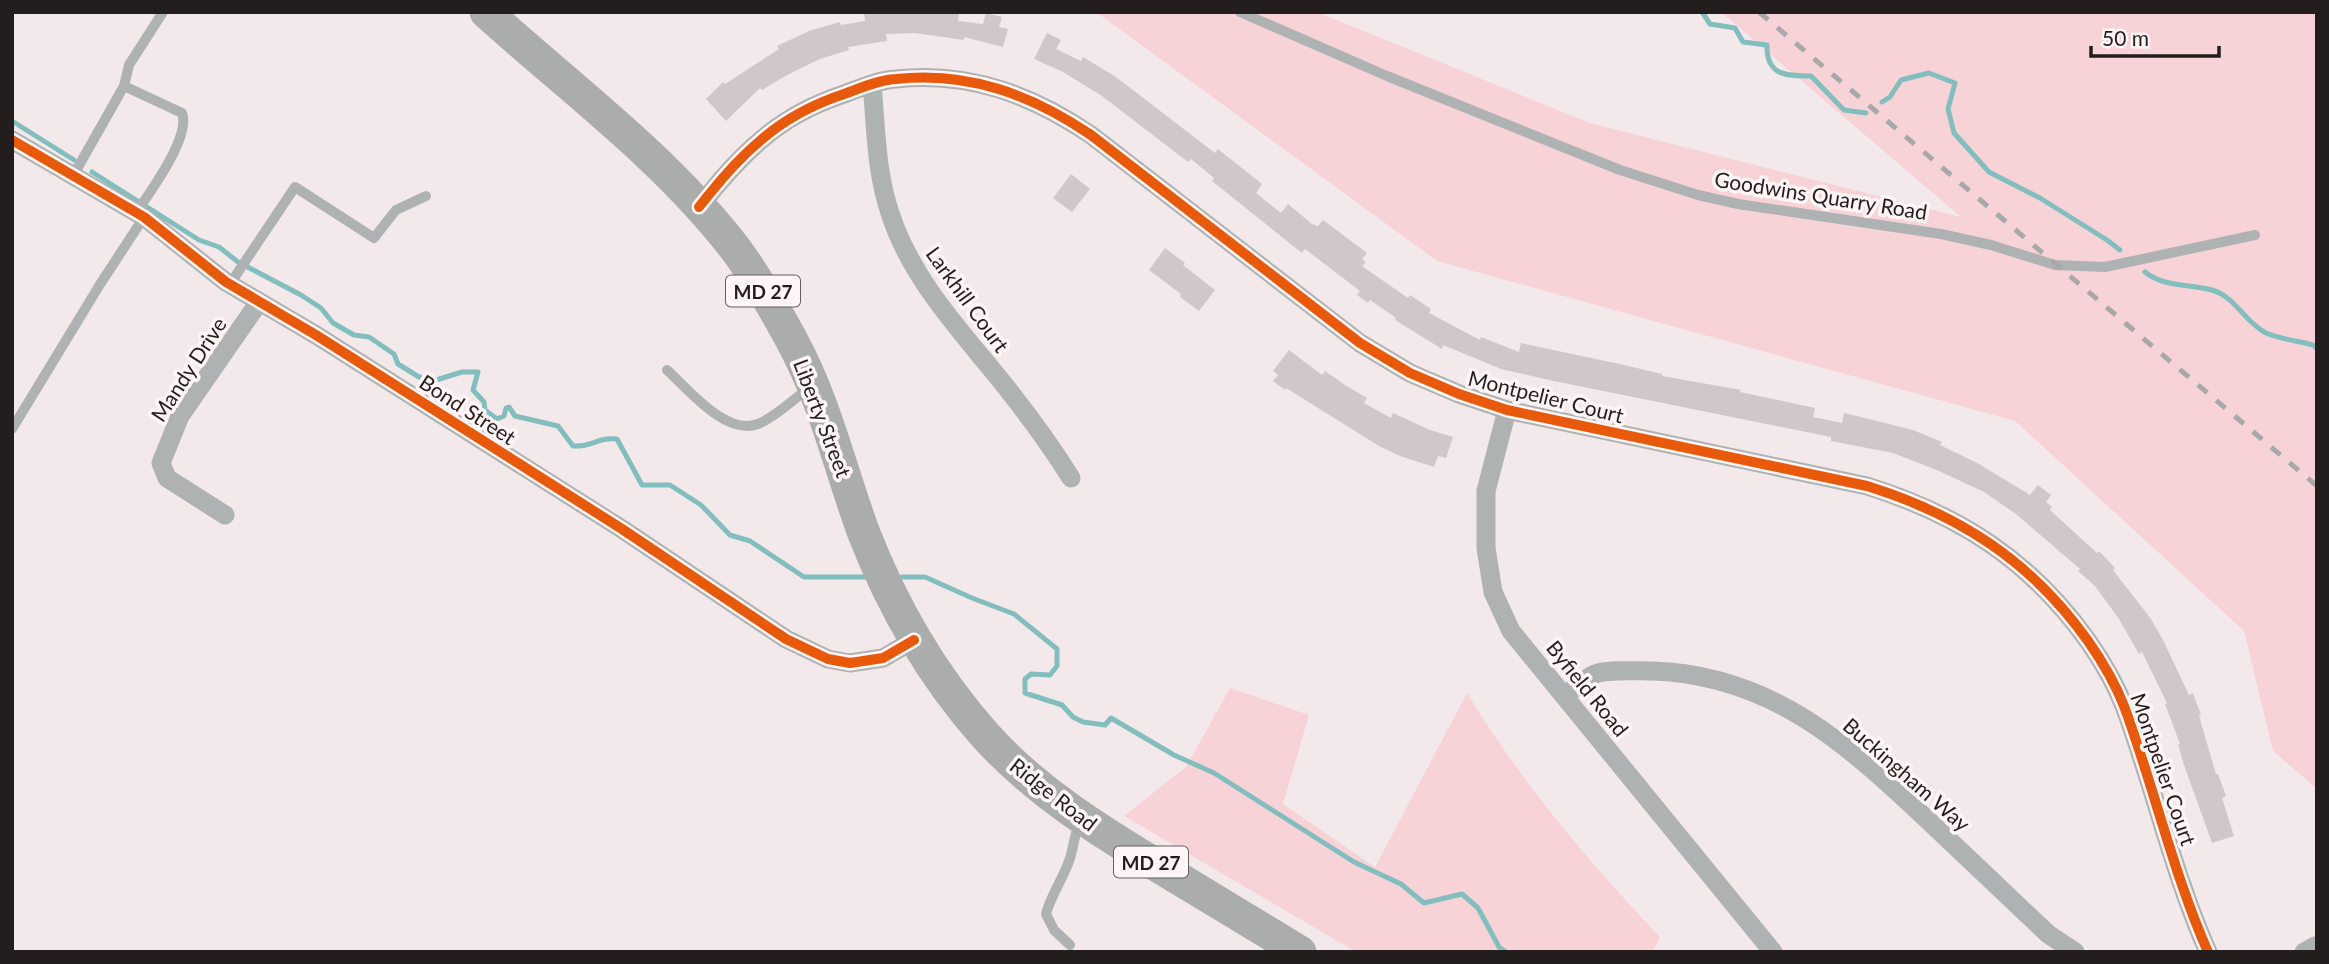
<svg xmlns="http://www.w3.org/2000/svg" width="2329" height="964" viewBox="0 0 2329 964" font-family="Lato,sans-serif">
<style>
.green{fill:#f7d3d7}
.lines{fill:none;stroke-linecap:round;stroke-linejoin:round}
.stream{stroke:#83bebe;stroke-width:5}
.building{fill:#d0c7c8}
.service{stroke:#aeb2b2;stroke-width:10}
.minor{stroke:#aeb2b2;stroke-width:19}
.trunk{stroke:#abacac;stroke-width:33}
.rail{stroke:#a9a8a9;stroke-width:5;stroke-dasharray:12 12;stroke-linecap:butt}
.cycleway-casing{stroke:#fdf5f6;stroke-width:15}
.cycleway{stroke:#e8590c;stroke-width:10}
.labels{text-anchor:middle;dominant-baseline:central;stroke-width:7;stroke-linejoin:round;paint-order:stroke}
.shield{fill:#fdf5f6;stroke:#655e5f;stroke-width:2}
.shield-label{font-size:19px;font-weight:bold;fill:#241d1e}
.street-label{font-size:21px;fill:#241d1e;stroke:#fdf5f6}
</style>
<rect width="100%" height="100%" fill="#f4e9ea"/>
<path class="green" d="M1096 12H1317L1590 123 1961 217 1721 12H2317V789L2273 751 2244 631 2015 421 1437 261Z
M1230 688 1309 715 1283 804 1375 867 1467 693C1521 782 1589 862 1660 937L1653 952H1356L1124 816 1186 767Z"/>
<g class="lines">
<path class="stream" d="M1702 12 1710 24 1735 28 1743 42 1767 45C1766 76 1787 76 1811 76L1844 110 1866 113
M1882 102 1890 97 1901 80 1929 73 1955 83 1948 109 1954 133 1989 172 2040 198 2107 240 2120 250
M12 121 74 160
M92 172 199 240 219 247 238 262 301 295 321 308 333 323 354 335 369 337 394 354 398 364 419 377 433 381 462 372H478L473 390 484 402 485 410 497 419 504 416 506 408 509 407 515 416 558 426 573 446C594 447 596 437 617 439L642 485H670L701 505 730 535 750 541 804 577H867
M2145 272C2163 287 2189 284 2212 290 2236 297 2244 322 2266 333 2280 339 2298 341 2313 345L2317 349
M902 577H925L972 598 1014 614 1057 649V666L1050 675 1031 674 1025 679V693L1062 705 1073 717 1083 722 1105 725 1111 718 1174 755 1214 773 1354 862 1401 884 1424 903 1462 894 1478 908 1499 947 1506 952"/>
</g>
<path class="building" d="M864 12H959L958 21 983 24 986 13 1002 17 999 27 1008 29 1003 47 964 37V40L915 33 886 34 887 41 848 47 849 50 820 59 787 75 762 90 760 88 726 121 706 99 723 82 725 84 779 49 777 46 809 31 840 22 841 25 865 21Z
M1047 33 1061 40 1056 49 1081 61 1083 57 1116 77 1215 153 1218 149 1262 184 1256 193 1281 213 1288 204 1312 224 1318 226 1323 220 1367 253 1362 259 1366 262 1362 266 1408 298 1410 295 1431 309 1429 313 1480 340 1481 337 1519 352 1521 343 1624 365 1662 374V376L1741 390 1740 392 1815 408 1813 417 1842 423 1844 413 1877 421 1913 430 1942 442 1940 445 1979 464 2030 495 2038 485 2051 495 2046 502 2052 507 2050 510 2097 553 2099 551 2115 568 2113 570 2151 619 2163 640 2189 695 2193 693 2201 715 2199 716 2216 774H2218L2226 796 2222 798 2234 836 2212 843 2184 765 2178 744H2180L2165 704 2167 703 2142 652 2139 654 2119 619 2095 586 2078 571 2080 569 2016 514 1984 492 1939 471 1893 453 1831 441V437L1554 381 1501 369 1443 345 1442 349 1395 320 1396 318 1370 300 1368 303 1357 295 1360 291 1305 249 1302 253 1212 181 1214 178 1191 159 1188 162 1102 96 1063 72 1034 59Z
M1071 174 1090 189 1072 212 1053 198Z
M1165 248 1185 263 1183 265 1215 290 1199 311 1180 297 1181 294 1149 270Z
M1289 350 1322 375 1325 371 1345 385 1367 398 1364 403 1391 418 1393 413 1430 430 1453 437 1446 458 1438 456 1434 467 1400 456 1379 446 1286 388 1285 390 1273 381 1278 375 1273 371Z"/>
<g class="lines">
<path class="service" d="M1240 12 1387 76 1620 170 1698 195 1738 204 1941 234 1991 245 2055 265 2105 267 2255 235
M124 86 182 113C191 137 150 192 136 213
M73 176 124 86 129 65 163 12
M230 284 295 187 374 238 396 210 426 196
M667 370C689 390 726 436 758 424 776 417 792 400 808 389
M12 429 99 286 144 217
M1070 945 1054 930 1046 914C1051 894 1064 878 1070 858 1074 846 1074 833 1081 821"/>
<path class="minor" d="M872 84C876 128 876 174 891 216 913 282 963 333 1006 387 1029 416 1051 446 1071 478
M12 140 144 217 226 282 316 335 622 529 786 639 828 659 850 663 883 658 914 640
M699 207C718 183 737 160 761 140 785 119 814 104 844 94 861 88 878 80 896 79 969 71 1032 95 1091 135L1360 343 1410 373 1459 394 1507 410 1867 486C1960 515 2031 561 2088 641 2102 661 2115 683 2124 706 2154 787 2173 873 2208 952
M1507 410 1486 491V548L1493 592 1511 631 1773 952
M225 515 167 478 161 463 180 416 259 302
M1565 696C1574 689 1584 679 1595 674 1607 669 1638 671 1653 671 1774 675 1850 747 1933 825 1971 861 2010 898 2048 934L2075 952
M2304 952 2315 946"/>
<path class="trunk" d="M486 12C571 89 667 159 737 251 757 279 775 309 791 339 825 401 839 465 863 531 892 606 931 674 984 734 1035 791 1098 830 1163 869 1209 897 1254 924 1300 952"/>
<path class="rail" d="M1759 12 2317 486"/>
<defs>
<path id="cycleway" d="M12 140 144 217 226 282 316 335 622 529 786 639 828 659 850 663 883 658 914 640
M699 207C718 183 737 160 761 140 785 119 814 104 844 94 861 88 878 80 896 79 969 71 1032 95 1091 135L1360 343 1410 373 1459 394 1507 410 1867 486C1960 515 2031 561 2088 641 2102 661 2115 683 2124 706 2154 787 2173 873 2208 952"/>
</defs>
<use href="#cycleway" class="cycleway-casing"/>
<use href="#cycleway" class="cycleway"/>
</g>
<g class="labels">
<g class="shield">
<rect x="726" y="275.5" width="74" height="31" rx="5"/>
<rect x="1114" y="846.5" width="74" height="31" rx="5"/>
</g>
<g class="shield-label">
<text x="763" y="291">MD 27</text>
<text x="1151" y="862">MD 27</text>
</g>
<g class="street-label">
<text transform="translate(1821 195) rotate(9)">Goodwins Quarry Road</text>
<text transform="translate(968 299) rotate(54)">Larkhill Court</text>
<text transform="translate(188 369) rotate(-57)">Mandy Drive</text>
<text transform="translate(1546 396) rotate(14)">Montpelier Court</text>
<text transform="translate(468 409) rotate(33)">Bond Street</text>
<text transform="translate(823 418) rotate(69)">Liberty Street</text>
<text transform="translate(1588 688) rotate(51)">Byfield Road</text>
<text transform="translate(2164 769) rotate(71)">Montpelier Court</text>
<text transform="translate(1907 774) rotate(41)">Buckingham Way</text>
<text transform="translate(1054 794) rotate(38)">Ridge Road</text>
</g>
</g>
<rect width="2329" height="964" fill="none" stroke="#241d1e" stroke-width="28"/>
<path d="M2091 46v10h128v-10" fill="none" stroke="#241d1e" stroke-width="3.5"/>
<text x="2102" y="46" font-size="21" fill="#241d1e" stroke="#fdf5f6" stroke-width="5" paint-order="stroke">50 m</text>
</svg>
